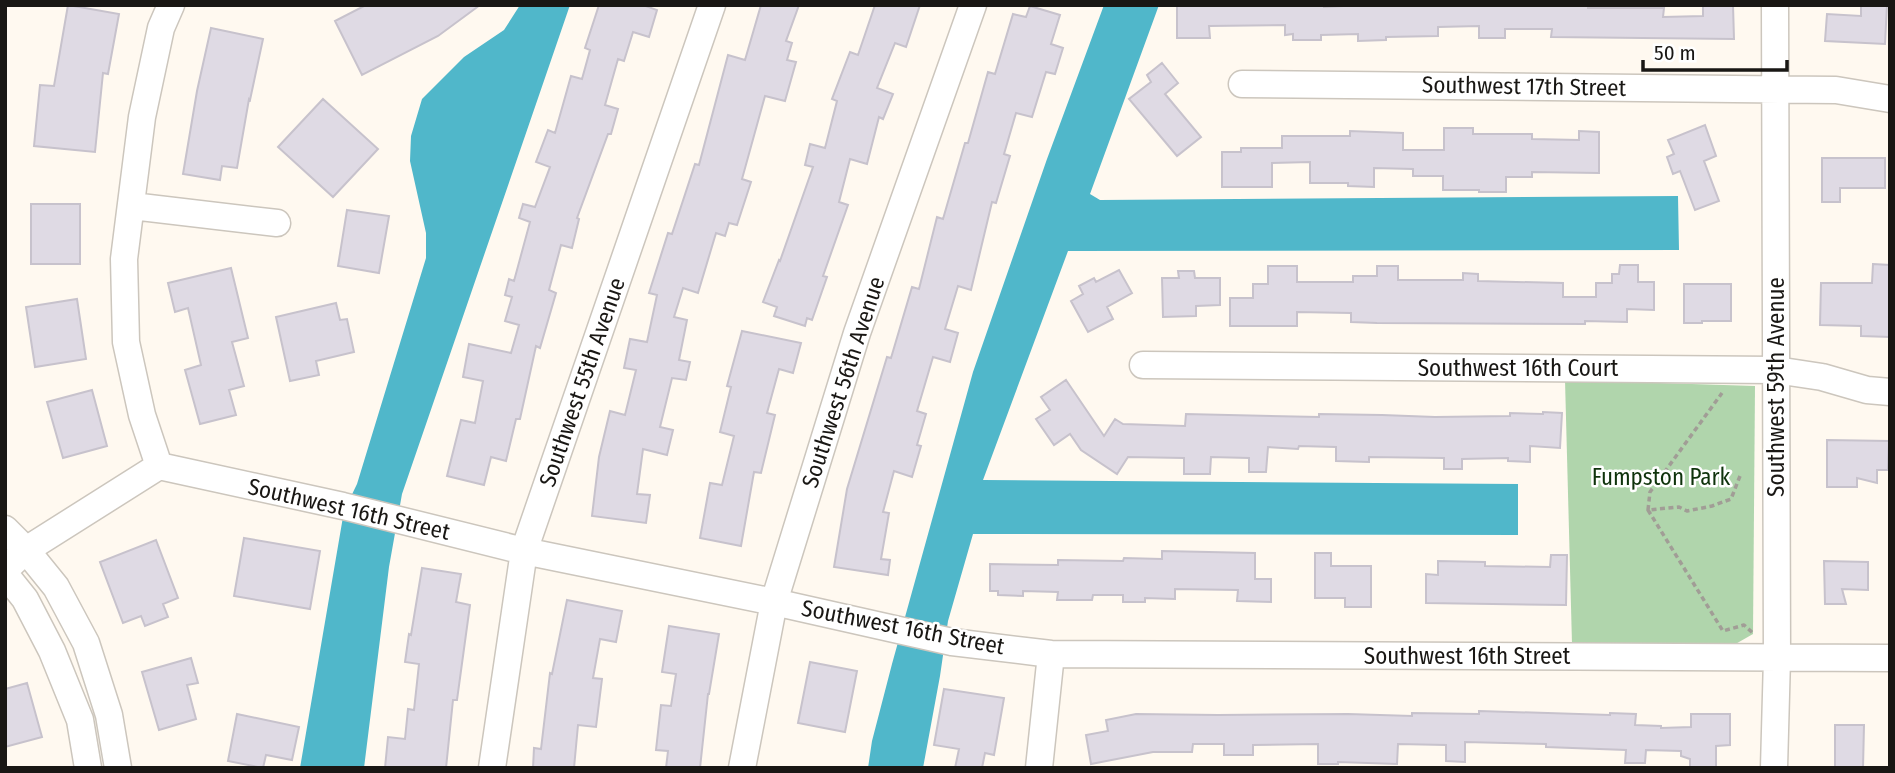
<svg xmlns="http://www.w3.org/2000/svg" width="1895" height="773" viewBox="0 0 1895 773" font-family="'Fira Sans Condensed',sans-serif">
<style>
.green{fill:#b0d5ac}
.water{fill:#50b7ca}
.building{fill:#dfdae4;stroke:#c7c2cc;stroke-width:2}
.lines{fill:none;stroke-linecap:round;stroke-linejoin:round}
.minor-casing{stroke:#ccc6bd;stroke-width:29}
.path{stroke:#a19d96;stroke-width:3.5;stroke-dasharray:5 3.5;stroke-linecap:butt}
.minor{stroke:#fff;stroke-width:26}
.labels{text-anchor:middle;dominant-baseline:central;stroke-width:5;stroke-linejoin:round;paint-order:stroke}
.street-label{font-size:23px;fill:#191714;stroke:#fff}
.park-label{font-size:23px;fill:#0f330c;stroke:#fff}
</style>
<rect width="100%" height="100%" fill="#fff9f0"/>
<path class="green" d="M1565 380 1755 386 1753 634 1732 646 1572 644Z"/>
<path class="water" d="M520 5H570L402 494 389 567 364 768H300L344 511 357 484 426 258V233L410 161 411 136 422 99 464 57 504 30Z
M1104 5H1159L1090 194 1100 200 1678 196 1679 250 1068 251 983 480 1518 484V535L973 534 948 621 940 676 923 768H868L872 741 892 664 973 372 1047 159Z"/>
<path class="building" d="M68 5 119 14 108 74 103 73 95 152 34 146 40 85 54 86Z
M366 5H480L438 36 362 75 335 21Z
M599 5H643L657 10 649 37 633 32 624 61 618 59 605 105 618 109 611 134H608L577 218 579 219 572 248 561 245 549 290 556 293 540 348 536 346 520 419H516L506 461 491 457 484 485 447 476 461 420 475 423 483 381 463 377 469 344 511 353 519 325 505 321 512 297 505 295 509 279 514 281 530 222 519 218 523 204 535 207 550 167 536 162 548 130 555 133 571 76 582 79 590 50 585 48Z
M761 5H799L786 41 792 43 787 60 796 62 785 101 765 96 742 179 751 182 737 225 729 223 725 236 716 233 698 293 683 288 674 317 687 320 679 360 690 362 686 380 672 378 660 427 673 430 667 455 643 449 637 494 650 495 646 523 592 516 599 457 610 411 625 415 636 370 624 368 630 339 647 342 657 295 649 293 668 233 672 234 695 164 699 165 728 55 745 60Z
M875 5H920L906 47 895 43 877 88 893 94 883 119 879 117 867 164 850 159 839 202 848 205 823 276 827 277 812 320 807 318 805 326 774 316 777 307 763 302 779 260 780 261 813 167 805 165 810 144 825 148 837 101 832 99 850 52 858 55Z
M1177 5H1324V7L1364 5H1588V8H1664L1663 17 1703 16V5H1733L1734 39 1551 37 1552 29H1505V38H1479V26L1438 27V36L1386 37V40L1358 41V34L1321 35V40H1293V34L1285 35V25L1209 26 1210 38H1177Z
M1861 5H1887L1885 44 1825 41 1827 14 1861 16Z
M1030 6 1060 15 1051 44 1063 48 1055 74 1046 72 1032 117 1016 113 1004 154 1010 156 996 203 992 202 971 290 958 286 945 329 958 333 950 362 933 357 917 411 926 414 917 445 921 446 912 477 894 471 883 512 889 513 881 559 890 560 888 575 834 567 847 489 887 357 891 358 912 287 919 289 937 217 943 219 965 143H968L988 72 995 74 1013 14 1026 17Z
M211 28 263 39 250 100 249 99 237 168 222 166 220 180 183 174 197 91Z
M1162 63 1178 83 1165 94 1201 137 1177 156 1129 99 1151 82 1147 75Z
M323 99 378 149 333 197 278 147Z
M1705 125 1716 156 1704 161 1719 201 1695 210 1680 171 1673 174 1667 157 1674 154 1668 140Z
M1444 128H1473V134H1532V139L1579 140V131L1599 132V173L1532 172V177H1506V192H1479V190H1443V176H1413V169L1374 168V187L1348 186V183H1310V162L1272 163V187H1222V152H1241V148H1282V136H1350V131L1403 133V150H1444Z
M1822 158H1885V188H1840V202H1822Z
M31 204H80V264H31Z
M347 210 389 216 379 273 338 266Z
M1873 264 1890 265V337L1861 336V326L1820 325 1821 283H1872Z
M1620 265H1638V282H1654V310L1627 309V322L1585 321V324L1377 323 1351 322V313L1297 312V326H1230V298H1253V284H1268V266H1297V282H1353V276H1377V266H1398V280H1463V273L1478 274V281L1563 283V297H1596V283H1612V274H1619Z
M231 268 248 338 232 342 244 386 229 390 236 415 200 424 185 370 201 365 188 308 175 312 168 283Z
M1119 270 1132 293 1107 307 1113 319 1088 332 1071 301 1083 294 1079 286 1094 278 1096 282Z
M1178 271H1194L1195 278H1220V305L1196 306V316L1163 317 1162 278H1179Z
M1684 284H1731V321H1702V323H1684Z
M77 299 86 359 35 367 26 307Z
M336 303 340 320 347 319 354 352 316 361 319 375 290 381 276 317Z
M742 331 801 343 793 373 779 369 767 413 775 415 761 473 754 472 741 546 700 538 710 483 722 485 734 436 720 432 731 387 727 386Z
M1066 380 1104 436 1115 419 1123 424 1185 426 1186 414 1319 417V414L1382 415 1435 417 1510 416V413L1543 414V412L1562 413 1560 448 1530 446V462L1508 461V458L1462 459V469H1444V458L1369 457V462L1336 461V447L1299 446 1298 449 1268 447 1266 472H1249V458L1211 457 1210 474H1184V458L1128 457 1117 474 1081 450 1070 434 1054 445 1036 419 1050 410 1041 397Z
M92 390 107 446 63 458 47 402Z
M1827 440 1889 441 1888 470H1877V483L1857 478V487H1827Z
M244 538 320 551 310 609 234 596Z
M156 540 178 598 163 604 168 617 145 626 141 616 123 623 100 562Z
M1162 551 1255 553V579H1271V602L1237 601 1238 590 1175 589V599L1145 598V602H1123V595H1093L1092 600H1057L1058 592 1023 591V596L998 595V591H990V564L1058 565V560L1123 561 1124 558 1162 559Z
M1315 553H1331V566H1371V607H1345V598H1315Z
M1551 555H1567L1566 605 1426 603V574L1438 575V561L1485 562V566L1550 567Z
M1824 561 1868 562V590L1842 589 1846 604H1825Z
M422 568 461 574 456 602 470 605 457 700H453L446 768H385L388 737 405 739 408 709 414 710 419 664 405 662 409 634 411 635Z
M567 600 622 611 616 642 600 639 593 678 602 679 596 727 578 725 574 768H533L534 748 541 749 550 673 552 674Z
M669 626 719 634 709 694H708L700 768H666L668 751 656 750 661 705 671 706 676 674 662 672Z
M191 658 198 683 187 685 196 719 159 730 142 672Z
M810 662 857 671 845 732 798 723Z
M27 683 42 737 5 747V689Z
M944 689 1004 698 994 755 985 753 982 768H955L959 749 934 745Z
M1479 711 1610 715V713L1636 714 1635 725 1661 726V728L1691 727V714H1730V745L1716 746V768H1690V759L1681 756V751L1646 750 1645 763H1625L1626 750 1546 747V744L1465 742V762L1446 761V745L1398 744 1397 764 1338 762V764H1318V744L1253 745V755H1224V744H1193L1192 752H1153L1091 764 1086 735 1108 731 1106 720 1136 714 1218 715 1348 714 1412 716V713L1479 714Z
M237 714 299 727 292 760 266 755 263 768 228 761Z
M1835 725H1864L1863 768H1835Z"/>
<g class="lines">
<defs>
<path id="minor" d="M1242 84 1836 90 1890 99
M132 206 277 223
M1143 365 1776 370 1822 377 1867 390 1890 392
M159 466 142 415 126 342 124 259 142 117 161 28 171 5
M5 529 26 550 56 587 86 643 109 715 118 768
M5 570 26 550 159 466 343 506 524 551 774 602 952 642 1051 654 1890 658
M5 574 25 599 52 651 80 720 88 768
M492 768 524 551 712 5
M742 768 774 602 857 333 973 5
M1039 768 1051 654
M1774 768 1777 658 1775 5"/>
</defs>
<use href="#minor" class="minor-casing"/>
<path class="path" d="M1740 476 1731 499 1712 506 1687 511 1679 507 1648 510 1723 631 1744 625 1754 634
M1648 510 1650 492 1722 393"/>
<use href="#minor" class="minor"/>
</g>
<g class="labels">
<g class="street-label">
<text transform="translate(1524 86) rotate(1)">Southwest 17th Street</text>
<text x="1518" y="368">Southwest 16th Court</text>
<text transform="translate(582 382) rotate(-71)">Southwest 55th Avenue</text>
<text transform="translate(843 382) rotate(-72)">Southwest 56th Avenue</text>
<text transform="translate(1776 387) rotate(-90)">Southwest 59th Avenue</text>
<text transform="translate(349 509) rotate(13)">Southwest 16th Street</text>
<text transform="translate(903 627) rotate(11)">Southwest 16th Street</text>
<text x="1467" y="656">Southwest 16th Street</text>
</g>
<g class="park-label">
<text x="1661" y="477">Fumpston Park</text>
</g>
</g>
<rect width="1895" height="773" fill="none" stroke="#191714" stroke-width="14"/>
<path d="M1643 60v10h144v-10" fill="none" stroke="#191714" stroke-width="3.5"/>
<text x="1654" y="60" font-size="21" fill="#191714" stroke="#ffffff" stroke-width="5" paint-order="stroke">50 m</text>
</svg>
